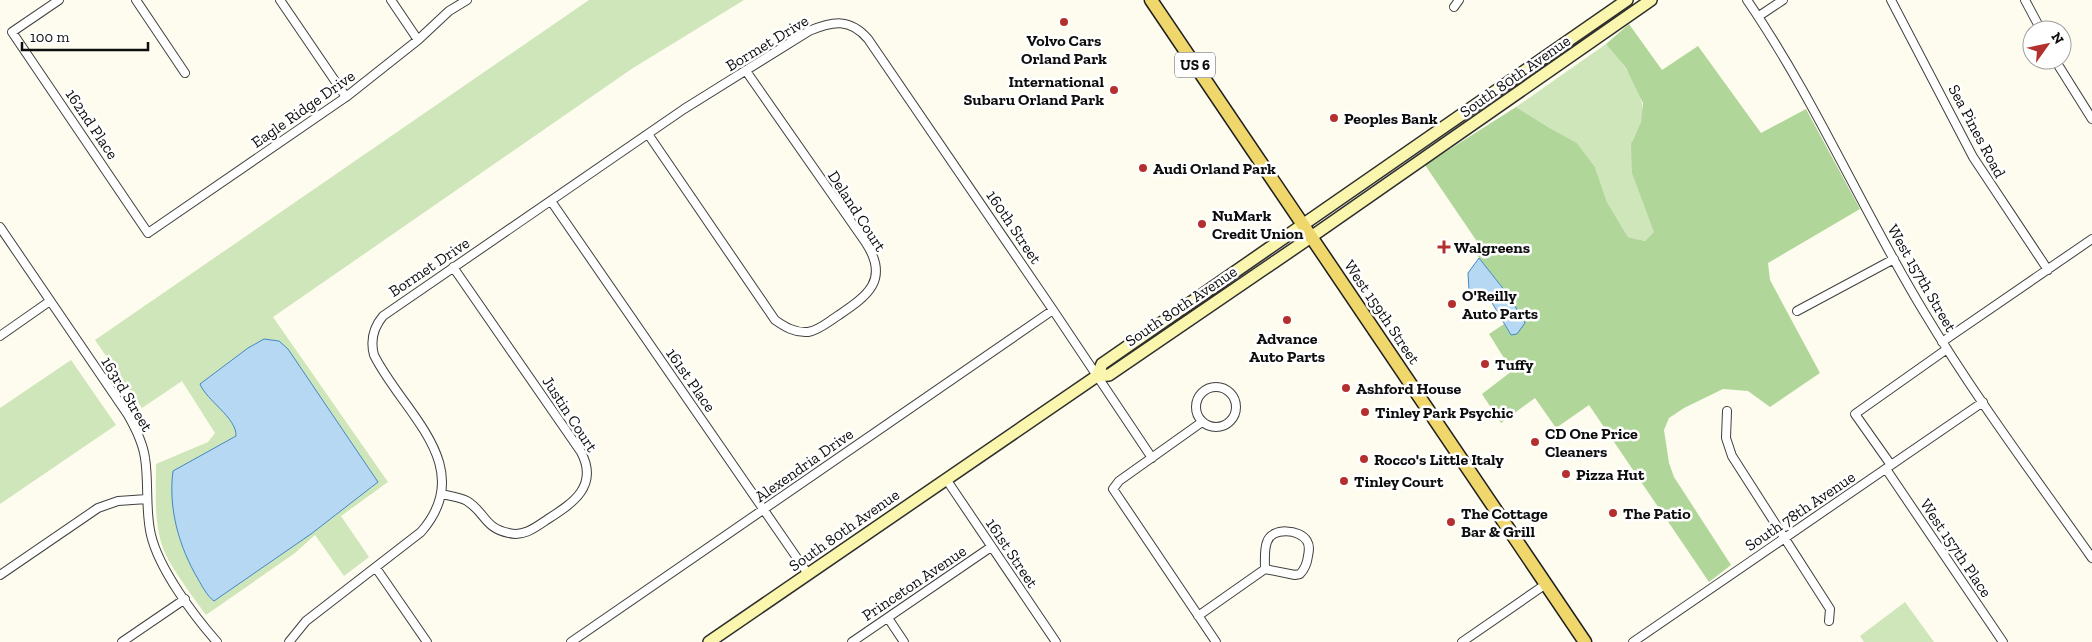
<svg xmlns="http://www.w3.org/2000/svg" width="2092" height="642" viewBox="0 0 2092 642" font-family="'Zilla Slab',serif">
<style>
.green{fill:#cee6ba}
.forest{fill:#b1d69a}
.water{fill:#b6d8f2;stroke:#4288c4}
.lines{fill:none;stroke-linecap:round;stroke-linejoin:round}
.street-casing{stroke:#404040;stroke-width:10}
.secondary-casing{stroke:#2f2f2f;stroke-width:14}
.primary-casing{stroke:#1e1e1e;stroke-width:15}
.street{stroke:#fff;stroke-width:8}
.secondary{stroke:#faf6ad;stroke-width:11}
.primary{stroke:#efd76c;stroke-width:12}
.poi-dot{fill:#b4302e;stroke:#fff;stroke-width:2}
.labels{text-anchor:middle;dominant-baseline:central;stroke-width:5;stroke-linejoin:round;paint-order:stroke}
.shield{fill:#fff;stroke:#565656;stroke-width:1}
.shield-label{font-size:15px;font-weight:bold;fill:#0d0d0d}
.poi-label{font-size:16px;font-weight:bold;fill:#0d0d0d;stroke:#fff;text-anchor:start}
.street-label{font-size:16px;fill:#0d0d0d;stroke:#fff}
</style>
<rect width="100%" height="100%" fill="#fefcee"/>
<path class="green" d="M589 0H744L633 68 273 317 388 482 341 516 369 557 344 576 315 535 295 553 206 615C192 595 167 564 161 542 154 518 156 489 156 464L208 442 215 433 182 381 142 408 95 340Z
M1606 44C1624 65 1649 93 1641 122 1639 130 1631 138 1632 147 1634 173 1646 207 1655 232L1645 241 1628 237 1607 202 1595 167 1577 143 1548 127 1516 107Z
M71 360 116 425 0 504V408Z
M1905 602 1934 642H1864L1860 636Z"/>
<path class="forest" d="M1629 24 1662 70 1698 46 1761 133 1806 109 1860 209 1768 263 1770 280 1820 373 1770 407 1748 391 1723 389 1684 408 1669 418 1664 430 1669 463 1674 477 1731 565 1709 582 1589 405 1556 428 1535 398 1501 423 1482 394 1512 371 1489 334 1504 324 1511 335 1525 323 1509 296 1473 250 1478 243 1425 165 1516 107 1548 127 1577 143 1595 167 1607 202 1628 237 1645 241 1654 232 1632 173 1631 144 1641 122 1643 103 1626 68 1606 44Z"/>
<path class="water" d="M1479 258 1509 296 1525 323 1517 334 1511 335 1491 301 1481 302 1469 291 1468 273Z
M264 339 279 341 288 349 378 482 311 534 214 601C207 596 202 586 198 579 179 547 168 508 173 471L236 436C237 418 206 400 200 384L248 348Z"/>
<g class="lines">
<defs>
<path id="street" d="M59 0 12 32 148 233 346 97 418 40 449 11 467 0
M136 0 185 73
M280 0 346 97
M391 0 418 40
M1747 0C1815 99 1862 210 1924 312 1975 397 2035 477 2092 558
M1891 0 1973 157 2048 270
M2025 0 2041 30
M1454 7 1459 0
M1759 16 1783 0
M2055 60 2092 119
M648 134 775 320C785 327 795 333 808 332 820 330 829 321 839 315 867 296 890 280 866 243L746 71
M551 201 808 574
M0 227 128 415C136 429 143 443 145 458 149 483 145 510 151 535 159 569 194 616 217 642
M1797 311 1894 259
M0 336 50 301
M1942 342 2092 239
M1196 407a20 20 0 1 1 40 0a20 20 0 1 1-40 0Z
M1727 411 1726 438 1732 456 1830 609 1829 621
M1202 422 1119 481 1113 489 1216 642
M1891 465 1855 414 1947 349
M1886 469 2003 642
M946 479 1056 642
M441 494C450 496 460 497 467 501 486 513 484 528 509 533 524 537 536 527 548 519 573 503 599 486 581 452L453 267
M376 568 427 642
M0 575 98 508 118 501 147 499
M1198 616 1265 569 1295 575 1300 574C1305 569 1307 564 1308 556 1309 551 1310 546 1307 541 1300 529 1272 527 1267 542 1264 549 1265 561 1265 569
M888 618 904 642
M122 642 185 599
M289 642 306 621 421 532C479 466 402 412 374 355 370 340 373 328 383 316L684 109 809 31C833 21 850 18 868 39L1053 310 1152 458
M571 642 1053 310
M852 642 991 547
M1462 642 1546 584
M1633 642 1983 402"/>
<path id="secondary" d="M1097 376 1102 364 1627 0
M709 642 1097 376 1109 375 1311 237 1651 0"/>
<path id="primary" d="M1151 0 1585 642"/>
</defs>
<use href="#street" class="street-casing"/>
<use href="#secondary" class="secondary-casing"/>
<use href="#primary" class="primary-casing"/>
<use href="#street" class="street"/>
<use href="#secondary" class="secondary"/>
<use href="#primary" class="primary"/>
</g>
<g class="poi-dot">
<circle cx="1064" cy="22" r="5"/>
<circle cx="1114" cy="90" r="5"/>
<circle cx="1334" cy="118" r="5"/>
<circle cx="1143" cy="168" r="5"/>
<circle cx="1202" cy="224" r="5"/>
<path d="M1441.5 239.5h5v5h5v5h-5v5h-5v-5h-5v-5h5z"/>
<circle cx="1452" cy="304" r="5"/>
<circle cx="1287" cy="320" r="5"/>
<circle cx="1485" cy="364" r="5"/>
<circle cx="1346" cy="388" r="5"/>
<circle cx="1365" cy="412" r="5"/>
<circle cx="1535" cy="442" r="5"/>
<circle cx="1364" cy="459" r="5"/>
<circle cx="1566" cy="474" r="5"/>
<circle cx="1344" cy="481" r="5"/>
<circle cx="1613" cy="513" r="5"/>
<circle cx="1451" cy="522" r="5"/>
</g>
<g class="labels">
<rect class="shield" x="1175" y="52.5" width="40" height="25" rx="4"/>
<g class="shield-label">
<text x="1195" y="65">US 6</text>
</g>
<g class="poi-label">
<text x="1064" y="40" text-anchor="middle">Volvo Cars<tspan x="1064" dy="18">Orland Park</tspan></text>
<text x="1104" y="81" text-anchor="end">International<tspan x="1104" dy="18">Subaru Orland Park</tspan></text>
<text x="1344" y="118">Peoples Bank</text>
<text x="1153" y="168">Audi Orland Park</text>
<text x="1212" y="215">NuMark<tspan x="1212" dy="18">Credit Union</tspan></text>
<text x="1454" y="247">Walgreens</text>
<text x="1462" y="295">O'Reilly<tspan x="1462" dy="18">Auto Parts</tspan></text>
<text x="1287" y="338" text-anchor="middle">Advance<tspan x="1287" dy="18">Auto Parts</tspan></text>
<text x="1495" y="364">Tuffy</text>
<text x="1356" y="388">Ashford House</text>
<text x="1375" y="412">Tinley Park Psychic</text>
<text x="1545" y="433">CD One Price<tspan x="1545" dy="18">Cleaners</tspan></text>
<text x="1374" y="459">Rocco's Little Italy</text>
<text x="1576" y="474">Pizza Hut</text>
<text x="1354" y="481">Tinley Court</text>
<text x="1461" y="513">The Cottage<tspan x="1461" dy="18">Bar &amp; Grill</tspan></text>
<text x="1623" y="513">The Patio</text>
</g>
<g class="street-label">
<text transform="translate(767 43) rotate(-31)">Bormet Drive</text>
<text transform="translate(1515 76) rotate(-35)">South 80th Avenue</text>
<text transform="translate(303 109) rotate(-35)">Eagle Ridge Drive</text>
<text transform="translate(92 124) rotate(56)">162nd Place</text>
<text transform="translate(1977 131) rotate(62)">Sea Pines Road</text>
<text transform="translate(857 211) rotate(57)">Deland Court</text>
<text transform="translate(1014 227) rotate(56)">160th Street</text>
<text transform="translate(429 267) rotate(-34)">Bormet Drive</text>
<text transform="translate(1922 278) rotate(60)">West 157th Street</text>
<text transform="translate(1181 306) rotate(-34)">South 80th Avenue</text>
<text transform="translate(1382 312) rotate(56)">West 159th Street</text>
<text transform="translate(691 380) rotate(55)">161st Place</text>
<text transform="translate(127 394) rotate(59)">163rd Street</text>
<text transform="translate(570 414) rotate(57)">Justin Court</text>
<text transform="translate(804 465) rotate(-35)">Alexendria Drive</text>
<text transform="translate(1800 511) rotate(-34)">South 78th Avenue</text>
<text transform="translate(844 530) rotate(-35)">South 80th Avenue</text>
<text transform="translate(1956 548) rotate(56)">West 157th Place</text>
<text transform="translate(1012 553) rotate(56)">161st Street</text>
<text transform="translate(914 583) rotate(-34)">Princeton Avenue</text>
</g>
</g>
<g transform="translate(2047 45) rotate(57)"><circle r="24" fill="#ffffff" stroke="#9e9e9e"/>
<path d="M0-4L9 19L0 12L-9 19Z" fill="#b4302e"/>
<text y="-8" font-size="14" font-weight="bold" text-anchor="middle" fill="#0d0d0d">N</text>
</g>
<path d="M22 42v8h126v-8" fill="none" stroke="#0d0d0d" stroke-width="2.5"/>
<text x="30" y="42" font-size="15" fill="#0d0d0d" stroke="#ffffff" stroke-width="4" paint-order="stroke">100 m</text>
</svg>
